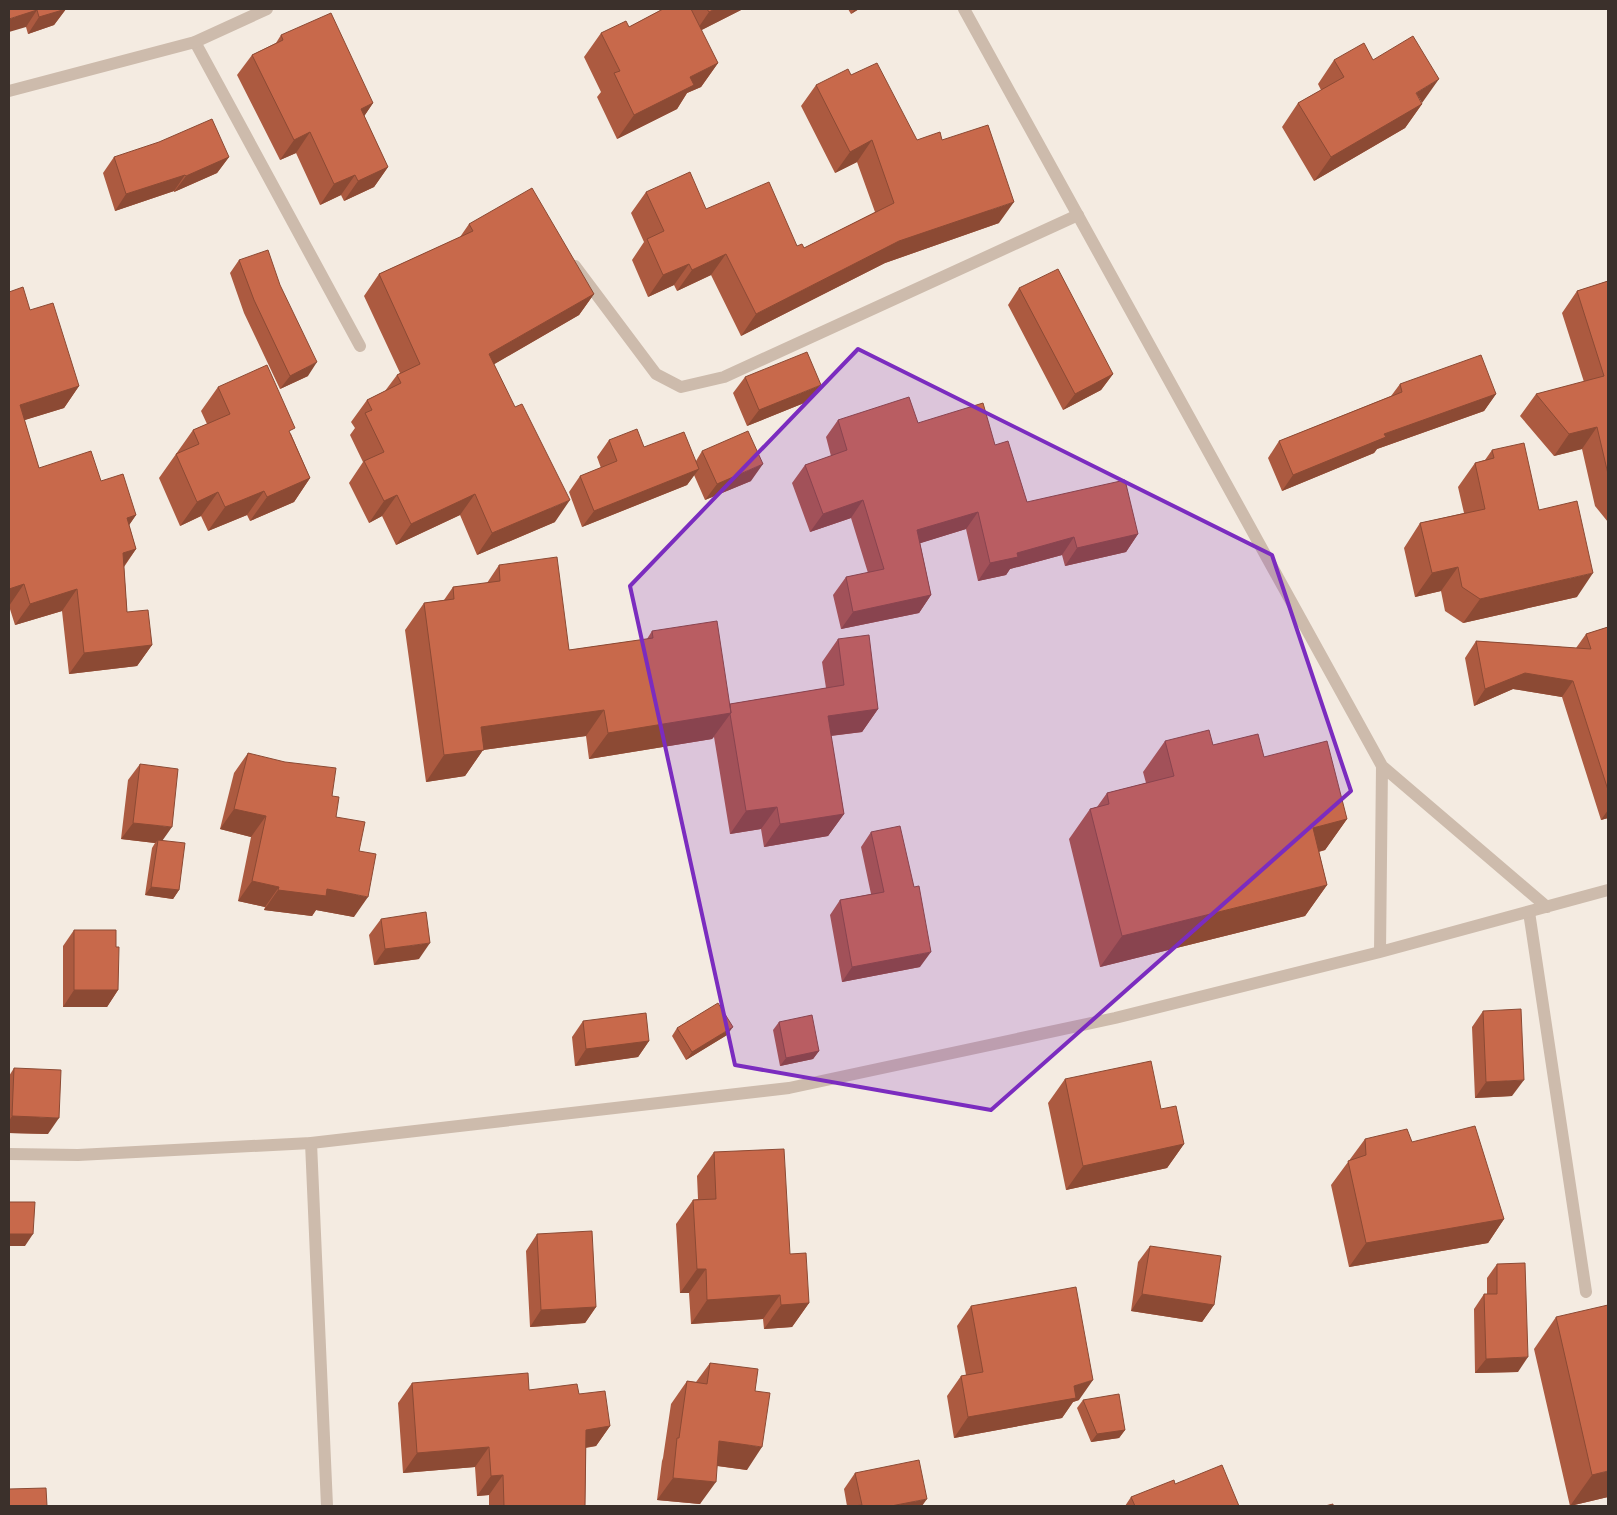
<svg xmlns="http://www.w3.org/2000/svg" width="1617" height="1515" viewBox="0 0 1617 1515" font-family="Cabin,sans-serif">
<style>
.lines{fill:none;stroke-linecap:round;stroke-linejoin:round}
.minor{stroke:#cdbbac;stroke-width:12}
.tertiary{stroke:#cdbbac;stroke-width:12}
.wall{fill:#ac5a40}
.shaded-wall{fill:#8c4a34}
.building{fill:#c8694b;stroke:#8c4a34}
.marked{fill:#7b2cbf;fill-opacity:0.2;stroke:#7b2cbf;stroke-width:4;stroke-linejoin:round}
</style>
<rect width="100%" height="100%" fill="#f4ebe1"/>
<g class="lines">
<path class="minor" d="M195 42 360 346
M575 266 656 374 681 387 724 377 1078 215
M1529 912 1586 1292
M311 1143 327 1506"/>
<path class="tertiary" d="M964 9 1382 766 1547 907
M9 91 195 42 267 9
M1380 952 1382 766
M9 1154 78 1155 311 1143 789 1088 1115 1018 1380 952 1608 890"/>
</g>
<path class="wall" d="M9 9H66L54 25 28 34 26 27Z
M663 9H743L701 30 718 63 701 87 687 93 677 109 617 139 597 97 601 92 584 57 601 33 629 27Z
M848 9H859L851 14Z
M281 35 373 103 364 116 388 167 374 187 344 201 341 195 320 205 296 153 280 160 237 75 252 55 276 43Z
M1334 60H1373L1422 104 1405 128 1314 181 1282 127 1298 103 1321 90 1318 84Z
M851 75 917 140H942L999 223 885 263 741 336 711 275 677 291 674 285 648 297 632 260 644 242 631 213 646 192 706 209 797 246 804 248 875 212 857 162 835 173 801 106 816 85Z
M114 157H229L217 173 174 192V191L115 211 103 173Z
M469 224 594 294 579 315 494 364 555 522 477 555 460 515 396 545 382 516 369 523 349 483 363 462 350 435 355 428 351 422 367 400 385 391 397 375 400 373 364 296 379 274 460 237Z
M239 260 308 376 280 389 244 313 230 273Z
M1608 281V522L1595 506 1582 449 1554 456 1520 416 1536 394 1584 382 1562 313 1577 291Z
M1019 288 1113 374 1101 390 1063 410 1008 305Z
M9 292 30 310 79 386 64 408 24 420 39 468 101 481 136 515 129 525 136 549 124 567 127 612 152 645 137 666 69 674 62 611 15 625 9 606Z
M745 377 809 401 747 426 733 393Z
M1400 384 1496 394 1484 411 1377 449 1374 453 1282 491 1268 458 1279 441 1391 396Z
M218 387 291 434 310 478 294 502 250 521 247 515 208 531 201 516 180 526 159 478 193 430 207 424 201 411Z
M838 420 918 423 995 445 1027 502 1138 534 1126 552 1065 566 1062 555 1010 569 1006 575 978 581 966 529 920 543 931 595 919 613 841 629 833 595 846 577 868 573 851 518 810 532 792 483 805 465 831 456 826 437Z
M609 440 644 447 696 461 702 451 751 481 705 500 694 475 687 485 582 527 569 492 580 476 601 468 597 457Z
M1492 450 1539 510 1577 597 1463 623 1445 611 1441 591 1415 597 1404 548 1420 523 1464 513 1458 487 1475 463 1485 460Z
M499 565 569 650 647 639 652 631 730 704 826 688 822 662 838 639 878 709 862 732 831 736 844 814 828 836 764 847 761 829 730 834 714 737 712 739 589 759 586 736 483 750 465 776 426 782 405 630 424 603 444 600 453 587 487 583Z
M1608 627V818L1601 820 1562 697 1513 689 1474 706 1465 658 1476 641 1576 648 1586 634Z
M1165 741 1213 745 1264 757 1347 819 1325 850 1319 852 1327 885 1305 916 1100 967 1069 839 1090 809 1097 807 1107 793 1146 783 1143 772Z
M248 753 332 796 336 817 359 851 354 917 316 910 312 916 264 910 265 907 238 901 251 837 220 829 234 773Z
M140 764 162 840 179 890 173 899 145 895 152 848 155 843 121 839 128 780Z
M871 832 920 967 842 982 830 915 840 900 871 894 861 847Z
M381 919 419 959 374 965 369 935Z
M74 930 118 990 107 1007H63V946Z
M1483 1011 1512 1096 1475 1098 1472 1027Z
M583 1021 649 1041 638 1057 575 1066 572 1037Z
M779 1022 819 1051 813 1059 780 1066 773 1030Z
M677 1028 727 1035 686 1060 672 1036Z
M14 1068 48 1134 9 1133V1076Z
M1065 1079 1161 1109 1184 1144 1167 1168 1066 1190 1048 1103Z
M1365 1139 1412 1142 1504 1219 1488 1243 1349 1267 1331 1185Z
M714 1152 790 1254 809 1303 792 1327 764 1329 763 1319 691 1324 689 1293H680L676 1224 693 1200 698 1199 697 1176Z
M537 1234 596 1307 585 1323 530 1327 526 1251Z
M1150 1246 1214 1305 1202 1322 1131 1311 1138 1262Z
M1497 1264 1518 1372 1475 1373 1474 1309 1484 1294H1487V1278Z
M971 1306 1079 1400 1073 1402 1062 1418 954 1438 947 1396 961 1376 966 1375 957 1326Z
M1556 1317 1608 1497 1570 1506 1534 1349Z
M710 1363 755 1391 747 1470 717 1466 700 1504 657 1500 662 1461 663 1458 671 1404 687 1381 696 1382Z
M412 1383 529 1390 579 1394 610 1426 596 1446 586 1448 585 1506H489V1495L477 1496 475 1467 403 1473 398 1403Z
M1083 1400 1125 1430 1119 1438 1091 1442 1077 1408Z
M855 1473 922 1506H847L844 1489Z
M1175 1484 1239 1506H1125L1131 1497Z"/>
<path class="shaded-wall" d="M66 9 54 25 28 34 39 17Z
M715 9H743L694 34 709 12Z
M855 9H859L851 14Z
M37 10 26 27 9 32V19Z
M718 63 701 87 687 93 677 109 617 139 634 115 690 77Z
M1439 79 1422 103 1416 93Z
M373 103 359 124 361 109Z
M1422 104 1405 128 1314 181 1331 157Z
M310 132 296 153 280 160 294 140Z
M872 140 857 162 835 173 850 152Z
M229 157 217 173 174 192 186 176Z
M388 167 374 187 344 201 358 181Z
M185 175 174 191 115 211 126 194Z
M355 175 341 195 320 205 334 184Z
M1014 202 999 223 885 263 741 336 756 314 899 241Z
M726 254 711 275 677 291 692 270Z
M689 264 674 285 648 297 663 275Z
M594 294 579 315 474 376 489 354Z
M317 362 308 376 280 389 290 376Z
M1113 374 1101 390 1063 410 1075 394Z
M821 385 809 401 747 426 759 410Z
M79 386 64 408 9 425 20 405Z
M1496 394 1484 411 1377 449 1374 453 1282 491 1293 475 1384 434Z
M1597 427 1582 449 1554 456 1569 434Z
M763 464 751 481 705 500 717 484Z
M699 469 687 485 582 527 594 511Z
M310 478 294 502 250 521 267 497Z
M264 491 247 515 208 531 225 507Z
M218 492 201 516 180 526 197 502Z
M475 494 460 515 396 545 411 524Z
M397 495 382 516 369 523 384 501Z
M570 500 555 522 477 555 492 533Z
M863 500 851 518 810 532 823 514Z
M978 512 966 529 905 548 917 530Z
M136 515 121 537 127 518Z
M1138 534 1126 552 1065 566 1077 548Z
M1074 537 1062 555 1010 569 1006 575 978 581 990 563 1017 553Z
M136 549 121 570 123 553Z
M1458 567 1441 591 1415 597 1432 573Z
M1593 573 1577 597 1463 623 1480 599Z
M24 584 9 606V589Z
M77 589 62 611 15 625 30 604Z
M931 595 919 613 841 629 853 612Z
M152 645 137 666 69 674 84 653Z
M1525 673 1573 681 1562 697 1513 689 1474 706 1485 689Z
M878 709 862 732 812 738 828 716Z
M604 710 586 736 483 750 465 776 426 782 444 755 481 727Z
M731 713 712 739 589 759 608 733Z
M777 807 761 829 730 834 746 811Z
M234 809 266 816 251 837 220 829Z
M1608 810V818L1601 820Z
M844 814 828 836 764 847 780 824Z
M1347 819 1325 850 1291 858 1313 828Z
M133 823 172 827 160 844 158 840 155 843 121 839Z
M252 881 279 887 265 907 238 901Z
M1327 885 1305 916 1100 967 1122 936Z
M151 887 179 890 173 899 145 895Z
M327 889 368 897 354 917 316 910 312 916 264 910 278 890Z
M430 943 419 959 374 965 385 949Z
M931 952 920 967 842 982 852 967Z
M74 990H118L107 1007H63Z
M733 1027 727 1035 686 1060 692 1052Z
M649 1041 638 1057 575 1066 586 1049Z
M819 1051 813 1059 780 1066 786 1058Z
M1524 1080 1512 1096 1475 1098 1486 1082Z
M12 1116 59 1118 48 1134 9 1133V1121Z
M1184 1144 1167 1168 1066 1190 1083 1166Z
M1504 1219 1488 1243 1349 1267 1366 1243Z
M9 1234H33L25 1246H9Z
M697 1269H706L689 1293H680Z
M1142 1294 1214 1305 1202 1322 1131 1311Z
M780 1295 763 1319 691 1324 707 1300Z
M809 1303 792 1327 764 1329 781 1305Z
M596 1307 585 1323 530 1327 541 1310Z
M1528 1357 1518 1372 1475 1373 1486 1359Z
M1093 1380 1079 1400 1073 1402 1062 1418 954 1438 968 1417Z
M610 1426 596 1446 572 1449 586 1430Z
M1125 1430 1119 1438 1091 1442 1097 1434Z
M719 1441 762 1447 747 1470 704 1464Z
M489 1447 475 1467 403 1473 417 1453Z
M1608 1471V1497L1570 1506 1592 1475Z
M503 1475 489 1495 477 1496 491 1476Z
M673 1478 716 1482 700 1504 657 1500Z
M927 1499 922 1506H891Z"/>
<path class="building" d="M9 9H66L39 17 37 10 9 19Z
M663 9H691L718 63 690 77 694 85 634 115 614 73 620 71 601 33 626 21 629 27Z
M707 9H715L709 12Z
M331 13 373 103 361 109 388 167 358 181 355 175 334 184 310 132 294 140 252 55 283 40 281 35Z
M1413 36 1439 79 1416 93 1422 104 1331 157 1298 103 1344 77 1334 60 1364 43 1373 60Z
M877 63 917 140 940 132 942 140 988 125 1014 202 899 241 756 314 726 254 692 270 689 264 663 275 647 239 664 231 646 192 690 172 706 209 769 182 797 246 802 244 804 248 894 203 872 140 850 152 816 85 848 69 851 75Z
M212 119 229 157 186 176 185 175 126 194 114 157 159 142Z
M532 188 594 294 489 354 515 407 522 404 570 500 492 533 475 494 411 524 397 495 384 501 364 461 384 452 365 413 372 410 367 400 401 383 397 375 420 364 379 274 473 231 469 224Z
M268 250 280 285 317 362 290 376 254 300 239 260Z
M1058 269 1113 374 1075 394 1019 288Z
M1608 281V474L1597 427 1569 434 1536 394 1604 376 1577 291Z
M23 287 30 310 53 303 79 386 20 405 39 468 91 451 101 481 123 474 136 515 127 518 136 549 123 553 127 612 148 610 152 645 84 653 77 589 30 604 24 584 9 589V292Z
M807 352 821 385 759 410 745 377Z
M1481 355 1496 394 1384 434 1386 437 1293 475 1279 441 1402 392 1400 384Z
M267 365 295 428 289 431 310 478 267 497 264 491 225 507 218 492 197 502 176 454 199 444 193 430 230 414 218 387Z
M909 397 918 423 983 403 995 445 1008 441 1027 502 1125 480 1138 534 1077 548 1074 537 1017 553 1018 557 990 563 978 512 917 530 931 595 853 612 846 577 884 569 863 500 823 514 805 465 847 450 838 420Z
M637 429 644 447 684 432 699 469 594 511 580 476 617 461 609 440Z
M748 431 763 464 717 484 702 451Z
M1524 443 1539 510 1577 501 1593 573 1480 599 1462 587 1458 567 1432 573 1420 523 1485 509 1475 463 1494 458 1492 450Z
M557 557 569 650 653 638 652 631 717 621 731 713 608 733 604 710 481 727 484 750 444 755 424 603 454 599 453 587 500 581 499 565Z
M1608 627V790L1573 681 1525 673 1485 689 1476 641 1591 649 1586 634Z
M869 635 878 709 828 716 844 814 780 824 777 807 746 811 730 714 731 713 730 704 844 685 838 639Z
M1209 730 1213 745 1258 734 1264 757 1327 741 1347 819 1313 828 1327 885 1122 936 1090 809 1109 804 1107 793 1174 776 1165 741Z
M248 753 285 762 336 768 332 796 339 797 336 817 365 822 359 851 376 854 368 897 327 889 326 896 278 890 279 887 252 881 266 816 234 809Z
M140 764 178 769 172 827 133 823Z
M900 826 914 887 919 886 931 952 852 967 840 900 884 892 871 832Z
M158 840 185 843 179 890 151 887Z
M426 912 430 943 385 949 381 919Z
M74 930H116V947H119L118 990H74Z
M718 1003 733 1027 692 1052 677 1028Z
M1521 1009 1524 1080 1486 1082 1483 1011Z
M646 1013 649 1041 586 1049 583 1021Z
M812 1015 819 1051 786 1058 779 1022Z
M1151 1061 1161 1109 1176 1106 1184 1144 1083 1166 1065 1079Z
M14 1068 61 1070 59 1118 12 1116Z
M1475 1126 1504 1219 1366 1243 1348 1161 1366 1155 1365 1139 1407 1129 1412 1142Z
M784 1149 790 1254 806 1253 809 1303 781 1305 780 1295 707 1300 706 1269H697L693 1200 716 1199 714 1152Z
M9 1202H35L33 1234H9Z
M592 1231 596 1307 541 1310 537 1234Z
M1150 1246 1221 1256 1214 1305 1142 1294Z
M1525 1263 1528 1357 1486 1359 1484 1294H1497V1264Z
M1076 1287 1093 1380 1074 1386 1076 1398 968 1417 961 1376 983 1372 971 1306Z
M1608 1305V1471L1592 1475 1556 1317Z
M710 1363 758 1369 755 1391 770 1393 762 1447 719 1441 716 1482 673 1478 677 1438H679L687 1381 707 1384Z
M528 1373 529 1390 577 1384 579 1394 605 1391 610 1426 586 1430 585 1506H504L503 1475 491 1476 489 1447 417 1453 412 1383Z
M1119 1394 1125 1430 1097 1434 1083 1400Z
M919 1460 927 1499 891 1506H853L862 1505 855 1473Z
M1222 1465 1239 1506H1135L1131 1497 1174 1480 1175 1484Z
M46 1488 47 1506H9V1489Z
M1333 1504V1506H1325Z"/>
<path class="marked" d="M858 349 1272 555 1351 791 991 1110 735 1065 630 586Z"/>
<rect width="1617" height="1515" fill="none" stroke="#3b302b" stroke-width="20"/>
</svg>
